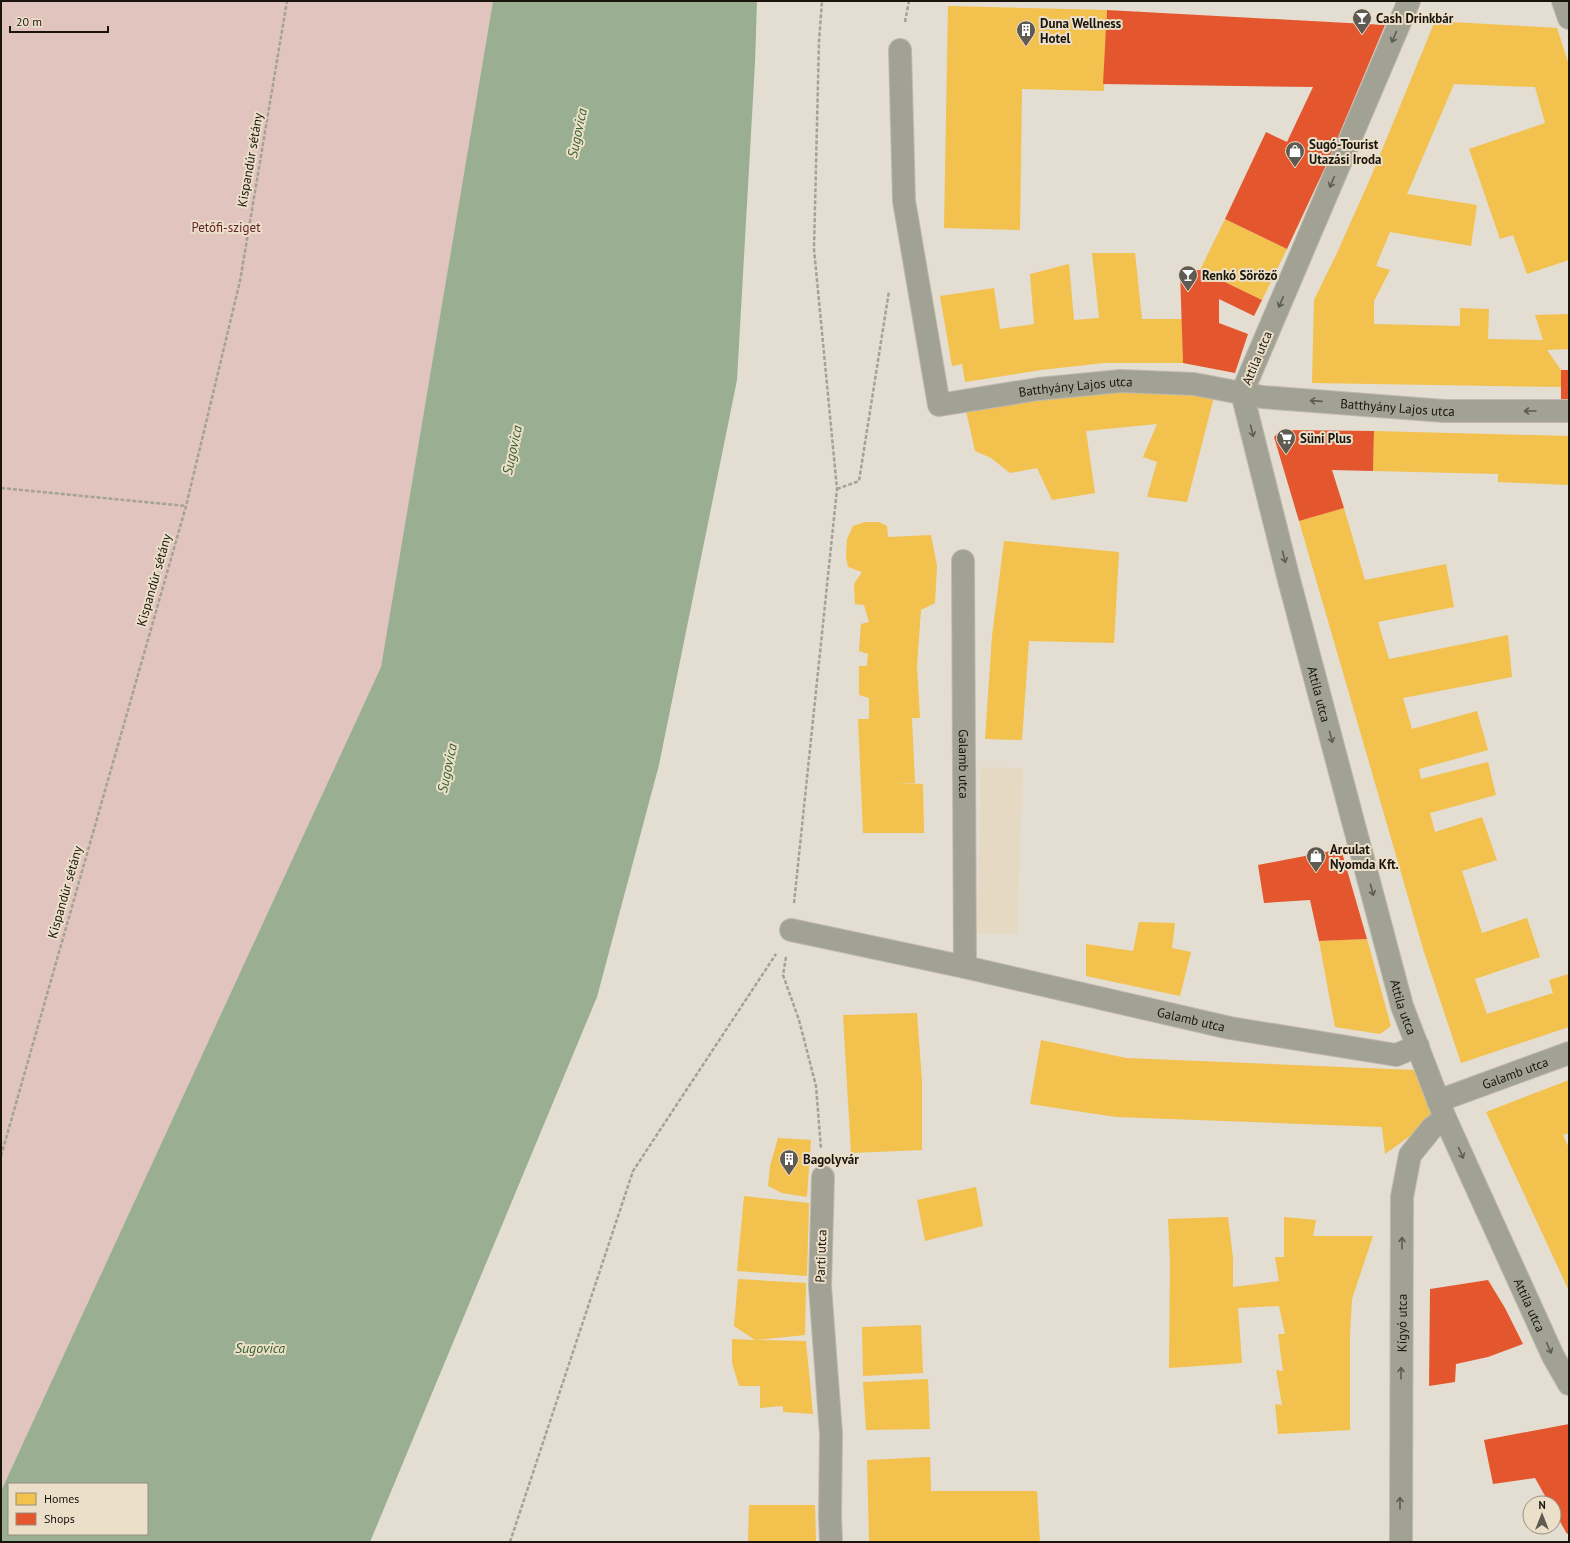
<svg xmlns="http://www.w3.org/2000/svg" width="1570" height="1543" viewBox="0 0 1570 1543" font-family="'PT Sans',sans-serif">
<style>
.built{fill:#e6d9c4}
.green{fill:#e0c4bd}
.water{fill:#9aaf92;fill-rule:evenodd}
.homes{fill:#f2c14e}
.shops{fill:#e4572e}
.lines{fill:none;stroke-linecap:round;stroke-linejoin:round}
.street-casing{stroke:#beb8af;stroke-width:24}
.path{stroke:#a4a296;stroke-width:2.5;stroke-dasharray:4 2;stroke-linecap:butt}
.street{stroke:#a2a294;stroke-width:22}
.oneway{stroke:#5e5c50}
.labels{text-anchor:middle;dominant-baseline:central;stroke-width:4;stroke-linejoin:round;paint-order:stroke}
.poi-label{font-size:13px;font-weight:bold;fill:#19150d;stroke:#ecdfc9;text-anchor:start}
.street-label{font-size:13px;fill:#19150d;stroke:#ecdfc9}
.park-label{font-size:13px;fill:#642425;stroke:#ecdfc9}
.water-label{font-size:14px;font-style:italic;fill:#366330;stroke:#ecdfc9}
</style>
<rect width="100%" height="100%" fill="#e4ddd1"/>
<path class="built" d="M981 767 1023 768 1017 934 977 933Z"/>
<path class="green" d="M1 1H493L381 667 1 1491Z"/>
<path class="water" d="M493 1H757L755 63 737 380 659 765 597 997 370 1542H1V1491L381 667ZM9 1484H147V1534H9Z"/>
<path class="homes" d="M948 6 1107 10 1104 91 1022 89 1020 230 944 228Z
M1435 21 1557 28 1569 65V260L1527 274 1513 235 1500 239 1469 149 1545 123 1535 87 1454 84 1407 194 1477 205 1471 246 1390 232 1376 266 1390 270 1374 301V324L1460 326V308L1489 309 1488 339 1543 340 1535 315 1569 314V349L1547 350 1561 370V387L1312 383 1314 300 1336 255 1370 179Z
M1225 219 1287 249 1262 300 1200 270Z
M1092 253H1135L1142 319H1182L1183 363H1104L1041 370 965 382 962 364 952 366 940 296 994 288 1000 329 1034 324 1030 274 1069 264 1074 320 1099 318Z
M1156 390 1214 397 1187 502 1147 497 1157 462 1143 457 1157 424 1086 431 1095 493 1052 500 1037 468 1010 473 991 458 975 451 966 411 1075 395Z
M1374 431 1569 436V485L1498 482V474L1373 471Z
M1344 508 1365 580 1446 564 1454 607 1378 622 1389 659 1508 635 1512 677 1403 698 1412 729 1477 711 1488 750 1419 769 1421 779 1488 762 1496 795 1430 813 1435 832 1482 817 1497 860 1462 871 1482 933 1527 918 1540 957 1475 979 1487 1014 1553 993 1549 980 1569 974V1027L1461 1063 1424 952 1299 521Z
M865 522H879L887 526 888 537 931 535 937 566 935 603 921 610 917 666 920 718H912L915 783H896L923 784 924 833H863L858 719H869V698L859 695V666H867L868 654 859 651 861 624 869 622 864 605 855 604 854 584 862 572 848 567 846 556 847 539 853 526Z
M1004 541 1119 552 1114 643 1029 641 1022 740 985 739 992 636Z
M1139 922 1175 923 1172 948 1191 952 1180 996 1086 976V944L1133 951Z
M1367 939 1391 1026 1380 1034 1335 1027 1319 941Z
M917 1013 922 1081V1150L851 1153 843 1015Z
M1041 1040 1126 1058 1414 1070 1434 1119 1385 1154 1382 1127 1116 1117 1030 1104Z
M1569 1080V1133L1563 1135 1569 1148V1291L1486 1112Z
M778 1138 811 1140 807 1197 782 1193 768 1186 770 1166Z
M976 1187 983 1226 925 1241 917 1200Z
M744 1196 809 1203 807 1276 737 1271Z
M1228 1217 1233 1258V1287L1279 1281 1275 1257H1284V1217L1316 1220 1313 1236H1373L1352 1299 1350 1334V1430L1278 1434 1275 1404 1282 1405 1276 1370 1283 1371 1278 1334H1285L1279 1306 1238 1308 1242 1363 1169 1368 1170 1260 1168 1219Z
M738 1279 806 1283 805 1335 756 1340 806 1341 813 1414 783 1412V1406L760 1408V1386H739L732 1363V1339L755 1340 734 1326Z
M921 1325 923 1373 863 1376 862 1327Z
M928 1379 930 1429 866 1430 863 1382Z
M930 1457 931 1491H1037L1040 1542H869L867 1460Z
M749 1505H815L816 1542H748Z"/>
<path class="shops" d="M1107 10 1385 25 1328 161 1287 249 1225 219 1266 132 1287 142 1313 87 1103 84Z
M1200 270 1262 300 1254 316 1219 299V323L1248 334 1235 373 1183 363 1180 271Z
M1561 370H1569V404H1561Z
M1281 430 1374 431 1373 471 1332 470 1344 508 1299 521 1274 437Z
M1341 849 1367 939 1319 941 1310 900 1264 903 1258 865Z
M1488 1280 1505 1308 1523 1344 1488 1357 1456 1364 1455 1382 1429 1386 1430 1289Z
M1569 1424V1533L1567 1534 1554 1511V1503H1549L1535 1478 1493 1484 1484 1440Z"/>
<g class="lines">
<defs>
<g id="street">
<path id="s1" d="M1409 1 1242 393 1289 580 1402 1006 1445 1118 1553 1356 1569 1384"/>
<path d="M1563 1 1569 18"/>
<path id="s2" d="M900 50 904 201 939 405 1038 389 1121 381 1194 384 1262 397 1444 411H1569"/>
<path id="s3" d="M963 561 965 967"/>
<path id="s4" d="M791 930 965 967 1230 1028 1396 1055 1418 1046"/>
<path id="s5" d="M1438 1101 1569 1053"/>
<path d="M823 1177 820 1286 831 1434 830 1516 831 1542"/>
<path id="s6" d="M1401 1542 1402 1197 1410 1155 1432 1128 1445 1118"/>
</g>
</defs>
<use href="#street" class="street-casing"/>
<path class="path" d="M905 22 909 1
M1 488 186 506
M837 489 859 481 889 291
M794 903 837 489 814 249 819 41 822 1
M786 957 783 975 799 1020 816 1086 821 1149
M1 1156 186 506 240 281 287 1
M510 1542 633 1171 776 954"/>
<use href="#street" class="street"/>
</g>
<defs><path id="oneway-shaft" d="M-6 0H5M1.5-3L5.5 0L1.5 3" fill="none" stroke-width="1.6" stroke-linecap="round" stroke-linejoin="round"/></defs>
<g class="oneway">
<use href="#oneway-shaft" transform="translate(1394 37) rotate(113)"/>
<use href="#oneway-shaft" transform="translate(1332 182) rotate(113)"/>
<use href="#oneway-shaft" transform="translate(1281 302) rotate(113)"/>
<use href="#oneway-shaft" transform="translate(1316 401) rotate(-176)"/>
<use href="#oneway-shaft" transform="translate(1530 411) rotate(-180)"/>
<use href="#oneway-shaft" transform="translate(1252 431) rotate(76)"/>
<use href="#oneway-shaft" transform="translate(1284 557) rotate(76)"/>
<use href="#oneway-shaft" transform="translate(1331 737) rotate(75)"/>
<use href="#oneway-shaft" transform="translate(1372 890) rotate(75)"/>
<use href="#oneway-shaft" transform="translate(1461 1153) rotate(66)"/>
<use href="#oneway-shaft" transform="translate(1402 1243) rotate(-90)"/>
<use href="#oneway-shaft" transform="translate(1549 1348) rotate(66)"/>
<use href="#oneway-shaft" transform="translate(1401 1373) rotate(-90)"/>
<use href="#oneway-shaft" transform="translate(1400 1503) rotate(-90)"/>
</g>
<defs>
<symbol id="bar-pin" viewBox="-11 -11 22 30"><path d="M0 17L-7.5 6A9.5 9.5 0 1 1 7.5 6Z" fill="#605b52" stroke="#ecdfc9"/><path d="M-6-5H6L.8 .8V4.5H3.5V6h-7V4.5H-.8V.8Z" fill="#fff"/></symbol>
<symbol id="building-pin" viewBox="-11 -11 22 30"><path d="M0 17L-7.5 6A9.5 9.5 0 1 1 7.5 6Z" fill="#605b52" stroke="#ecdfc9"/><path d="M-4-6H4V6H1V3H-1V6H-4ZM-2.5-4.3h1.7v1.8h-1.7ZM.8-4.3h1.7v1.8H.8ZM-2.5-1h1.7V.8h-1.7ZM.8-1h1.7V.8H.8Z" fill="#fff"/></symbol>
<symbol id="shop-pin" viewBox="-11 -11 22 30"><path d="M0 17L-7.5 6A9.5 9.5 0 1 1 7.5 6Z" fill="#605b52" stroke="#ecdfc9"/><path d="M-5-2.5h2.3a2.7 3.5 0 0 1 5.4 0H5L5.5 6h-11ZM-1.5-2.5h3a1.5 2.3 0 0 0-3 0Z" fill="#fff"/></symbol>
<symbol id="supermarket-pin" viewBox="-11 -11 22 30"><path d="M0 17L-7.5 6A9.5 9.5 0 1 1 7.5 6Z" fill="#605b52" stroke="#ecdfc9"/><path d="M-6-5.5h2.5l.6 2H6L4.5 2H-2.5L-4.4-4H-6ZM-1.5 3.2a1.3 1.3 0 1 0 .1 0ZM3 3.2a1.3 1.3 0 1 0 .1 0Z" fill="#fff"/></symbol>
</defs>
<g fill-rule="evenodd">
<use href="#bar-pin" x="1351" y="7" width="22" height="30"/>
<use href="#building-pin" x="1015" y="19" width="22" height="30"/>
<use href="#shop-pin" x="1284" y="140" width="22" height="30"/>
<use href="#bar-pin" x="1177" y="264" width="22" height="30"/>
<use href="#supermarket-pin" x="1275" y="427" width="22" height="30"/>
<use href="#shop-pin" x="1305" y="845" width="22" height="30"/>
<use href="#building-pin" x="778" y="1148" width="22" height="30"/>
</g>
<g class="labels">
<g class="poi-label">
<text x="1376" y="18">Cash Drinkbár</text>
<text x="1040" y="23">Duna Wellness<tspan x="1040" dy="15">Hotel</tspan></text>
<text x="1309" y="144">Sugó-Tourist<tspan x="1309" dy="15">Utazási Iroda</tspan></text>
<text x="1202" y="275">Renkó Söröző</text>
<text x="1300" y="438">Süni Plus</text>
<text x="1330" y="849">Arculat<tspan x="1330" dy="15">Nyomda Kft.</tspan></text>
<text x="803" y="1159">Bagolyvár</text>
</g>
<g class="street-label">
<text transform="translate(250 160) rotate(-80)">Kispandúr sétány</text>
<text transform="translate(1257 358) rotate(-67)">Attila utca</text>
<text stroke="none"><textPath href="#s2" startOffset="496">Batthyány Lajos utca</textPath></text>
<text stroke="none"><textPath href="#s2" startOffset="820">Batthyány Lajos utca</textPath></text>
<text transform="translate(154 580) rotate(-74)">Kispandúr sétány</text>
<text stroke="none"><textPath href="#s1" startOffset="737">Attila utca</textPath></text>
<text stroke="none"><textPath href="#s3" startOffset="203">Galamb utca</textPath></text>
<text transform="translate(65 892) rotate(-74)">Kispandúr sétány</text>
<text stroke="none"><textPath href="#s1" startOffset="1061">Attila utca</textPath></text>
<text stroke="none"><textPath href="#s4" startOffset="410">Galamb utca</textPath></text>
<text stroke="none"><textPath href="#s5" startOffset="82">Galamb utca</textPath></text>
<text transform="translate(821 1256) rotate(-88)">Parti utca</text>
<text stroke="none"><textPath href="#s1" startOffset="1385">Attila utca</textPath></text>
<text stroke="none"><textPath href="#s6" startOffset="219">Kígyó utca</textPath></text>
</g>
<g class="park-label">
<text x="226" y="227">Petőfi-sziget</text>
</g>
<g class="water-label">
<text transform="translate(577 133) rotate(-78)">Sugovica</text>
<text transform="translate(512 450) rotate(-78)">Sugovica</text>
<text transform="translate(447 768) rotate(-78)">Sugovica</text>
<text x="260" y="1348">Sugovica</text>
</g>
</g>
<rect width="1570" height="1543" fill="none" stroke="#19150d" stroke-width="4"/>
<rect x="8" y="1483" width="140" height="52" fill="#ecdfc9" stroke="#988e7e"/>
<rect x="16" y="1493" width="20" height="12" fill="#f2c14e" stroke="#988e7e"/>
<text x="44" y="1503" font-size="12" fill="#19150d">Homes</text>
<rect x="16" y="1513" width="20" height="12" fill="#e4572e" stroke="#988e7e"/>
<text x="44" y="1523" font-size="12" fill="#19150d">Shops</text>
<g transform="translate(1542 1515)"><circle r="19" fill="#ecdfc9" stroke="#988e7e"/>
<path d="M0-3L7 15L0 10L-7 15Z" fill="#605b52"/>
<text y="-6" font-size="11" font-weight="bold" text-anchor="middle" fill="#19150d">N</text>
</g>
<path d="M10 26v6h98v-6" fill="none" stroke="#19150d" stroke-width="2"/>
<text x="16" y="26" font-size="12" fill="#19150d" stroke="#ecdfc9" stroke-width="3" paint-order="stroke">20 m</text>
</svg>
